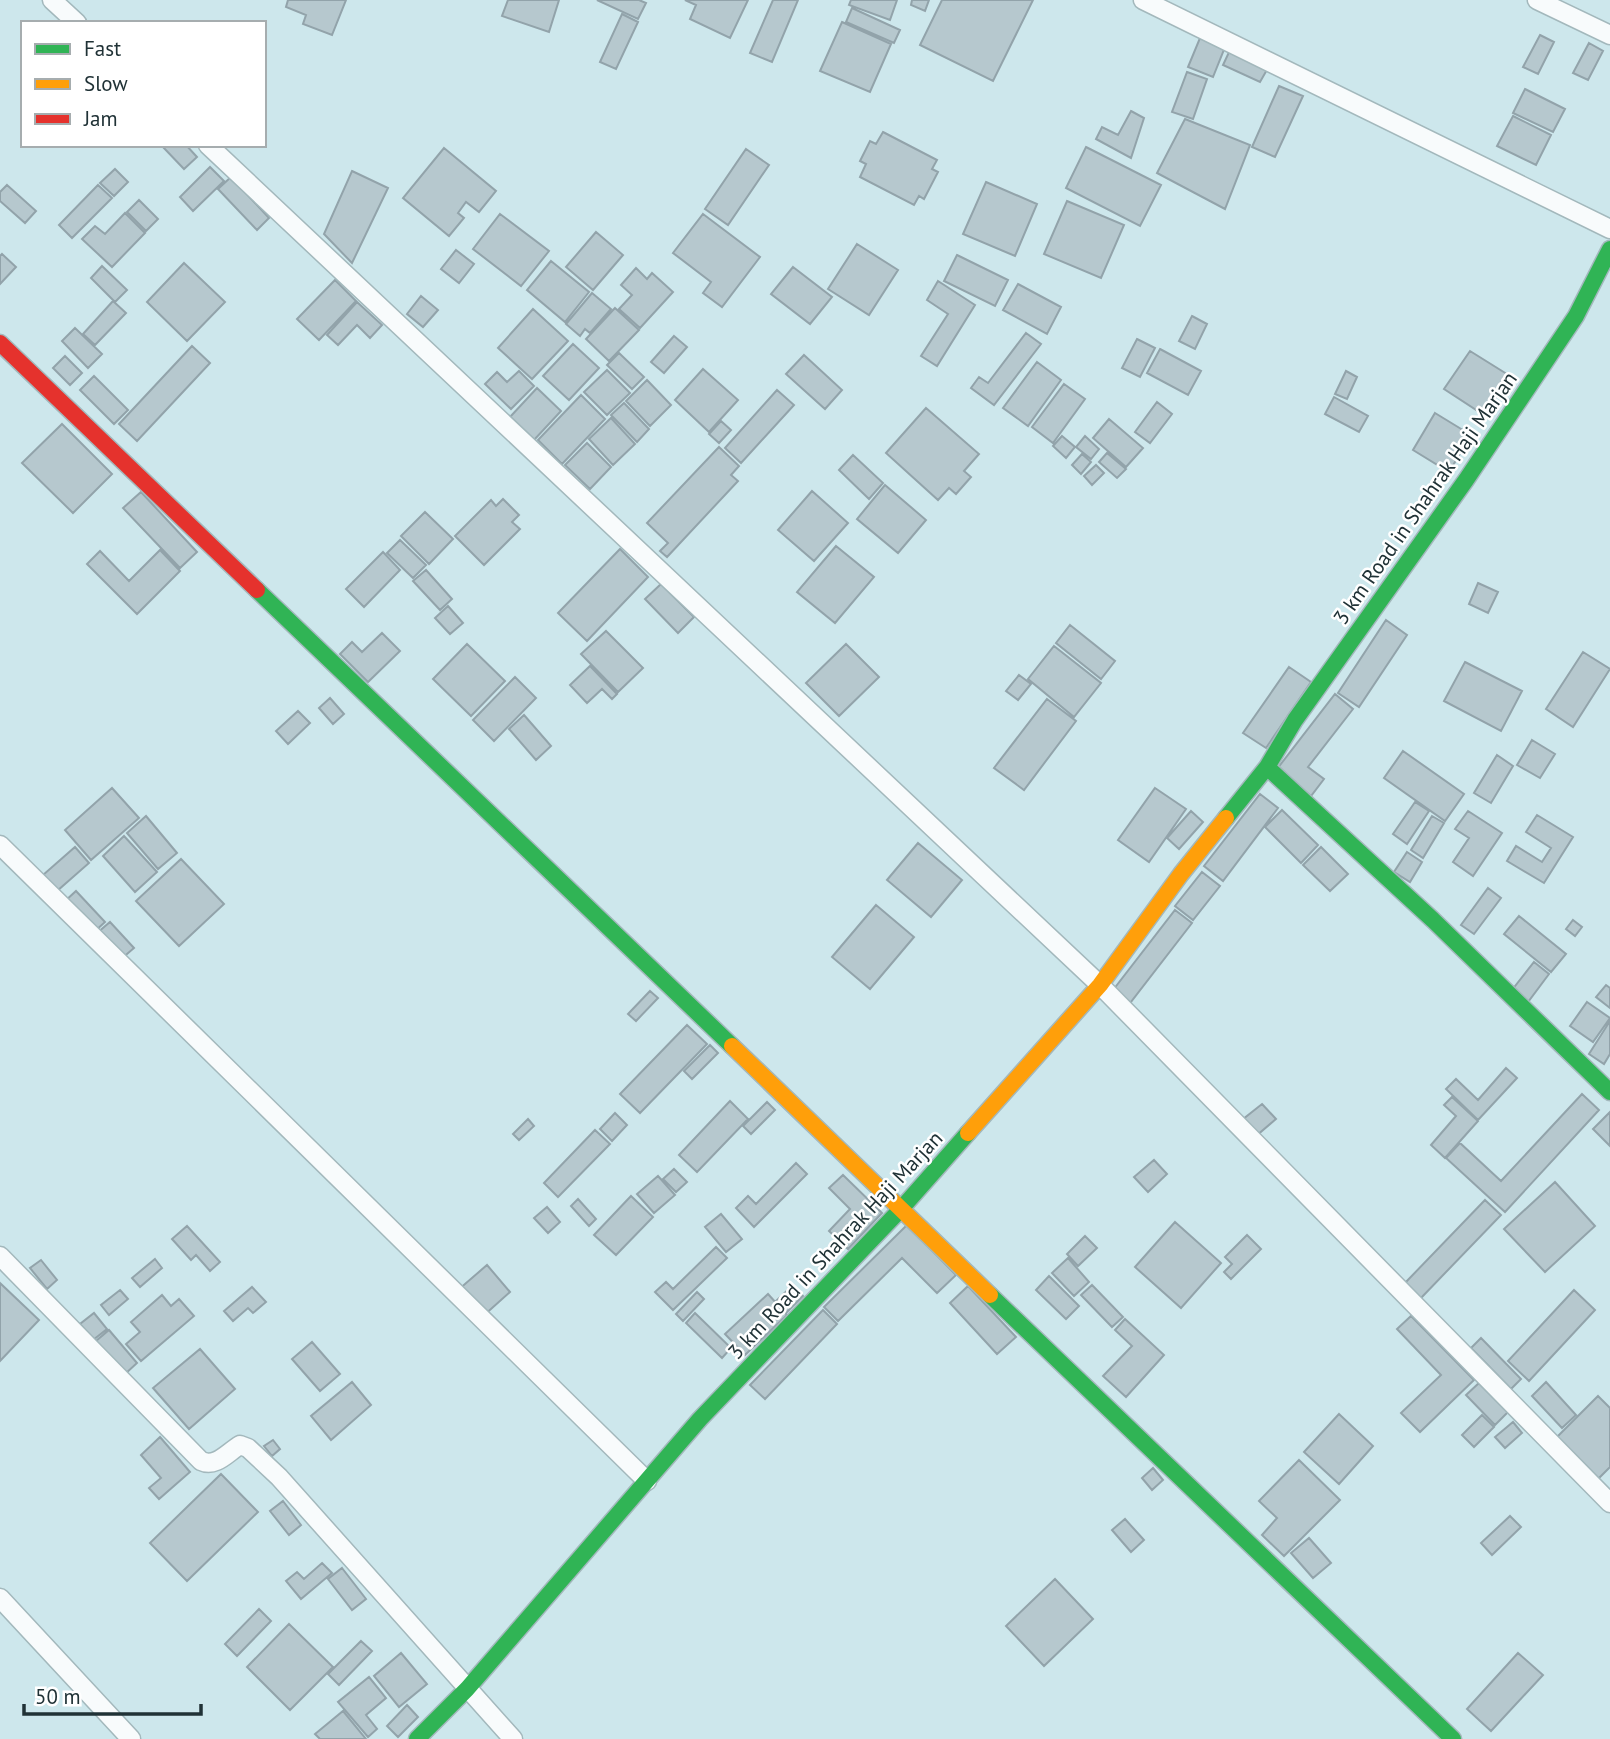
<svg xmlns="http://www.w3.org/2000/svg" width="1610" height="1739" viewBox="0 0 1610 1739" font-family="'PT Sans',sans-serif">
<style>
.building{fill:#b6c8ce;stroke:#92a3aa;stroke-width:2}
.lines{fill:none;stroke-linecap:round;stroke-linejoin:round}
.street-casing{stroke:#a3b8bc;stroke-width:21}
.fast-casing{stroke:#a3b8bc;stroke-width:19}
.slow-casing{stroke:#a3b8bc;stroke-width:19}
.jam-casing{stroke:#a3b8bc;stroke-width:19}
.street{stroke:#f8fbfc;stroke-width:18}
.fast{stroke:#30b455;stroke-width:16}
.slow{stroke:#ff9f0a;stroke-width:16}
.jam{stroke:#e5322d;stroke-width:16}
.labels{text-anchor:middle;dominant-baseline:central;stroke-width:5;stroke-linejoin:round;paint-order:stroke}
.street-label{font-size:21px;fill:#203236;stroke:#fff}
</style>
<rect width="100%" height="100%" fill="#cde7ec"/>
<path class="building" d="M288 0H346L332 35 303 24 306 15 286 7Z
M508 0H559L549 32 502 16Z
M597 0H639L646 3 638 19Z
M685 0H748L730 38 690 19 696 5Z
M773 0H798L772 62 750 53Z
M851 0H897L890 20 849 5Z
M912 0H929L925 11 911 5Z
M942 0H1033L993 81 920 45Z
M852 8 900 30 894 43 846 22Z
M622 14 638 22 616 69 600 62Z
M842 22 891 44 870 92 820 71Z
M1540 35 1554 42 1538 74 1523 67Z
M1200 38 1225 47 1213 77 1188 67Z
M1589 43 1603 51 1588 80 1573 73Z
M1230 50 1268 68 1260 82 1223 65Z
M1187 72 1207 79 1193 119 1172 112Z
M1279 86 1303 96 1275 157 1252 147Z
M1525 89 1565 109 1553 132 1513 113Z
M1131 111 1144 118 1131 158 1096 139 1102 127 1118 135Z
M1513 116 1551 135 1536 165 1497 146Z
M1185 119 1250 145 1225 209 1157 173Z
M883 132 937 160 932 169 938 172 924 199 919 196 914 205 860 177 866 164 860 161 870 141 876 144Z
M161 145H186L197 157 184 169Z
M1086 147 1161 185 1140 226 1066 188Z
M444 148 496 191 479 212 466 202 458 213 464 218 449 236 403 198Z
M746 149 769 165 728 225 705 209Z
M210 167 224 181 193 211 180 197Z
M115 169 128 182 114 196 100 183Z
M352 171 388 188 352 263 324 234Z
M231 177 269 218 257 230 218 189Z
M986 182 1037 204 1015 256 963 234Z
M7 185 36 211 25 223 0 201V192Z
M98 185 112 198 72 238 59 225Z
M139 200 158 219 146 231 127 212Z
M1067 201 1124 225 1101 278 1044 254Z
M125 213 145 233 112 267 82 239 95 226 105 234Z
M500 214 549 251 521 286 473 249Z
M703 214 760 257 722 307 703 293 711 282 673 253Z
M596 232 623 255 593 290 566 267Z
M857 244 898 270 869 315 828 289Z
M456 250 474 264 459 283 441 269Z
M2 254 16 267 0 284V256Z
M957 255 1008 280 995 306 944 281Z
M551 261 589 292 565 322 527 290Z
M184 263 225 302 187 341 147 302Z
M102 266 127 290 115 302 91 278Z
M793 267 832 297 810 324 771 294Z
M636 268 647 279 652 273 673 292 640 328 619 309 632 295 621 285Z
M335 280 356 301 319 340 297 319Z
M938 281 975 305 937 366 921 356 948 314 927 300Z
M1018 284 1061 307 1047 334 1003 310Z
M592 293 611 309 590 333 585 329 580 336 566 324Z
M421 296 438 310 423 327 407 314Z
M113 301 126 313 95 345 83 334Z
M357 302 382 325 370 338 357 325 338 345 327 335Z
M615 308 639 330 609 361 586 339Z
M533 309 568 341 532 379 498 348Z
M1192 316 1207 324 1195 349 1179 341Z
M75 328 102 354 88 368 62 341Z
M1026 333 1041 344 994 405 971 388 979 377 988 383Z
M674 336 687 347 664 373 651 362Z
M1137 339 1155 348 1140 377 1122 368Z
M573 344 599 368 569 400 543 376Z
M192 346 210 363 137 441 119 424Z
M1160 349 1201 371 1188 395 1147 373Z
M1470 351 1510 376 1484 415 1444 389Z
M619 353 644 377 632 389 607 365Z
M804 355 842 390 825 409 786 374Z
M65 356 82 373 70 385 53 368Z
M1037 362 1061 380 1028 426 1003 408Z
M703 369 738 400 709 432 675 400Z
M607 370 630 393 607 415 584 392Z
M519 371 534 386 511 409 485 384 497 372 507 382Z
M1346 371 1357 377 1347 399 1335 394Z
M94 376 128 410 114 424 80 390Z
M647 380 671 405 650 426 626 401Z
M1064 384 1085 399 1053 443 1032 427Z
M537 388 561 411 534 440 510 417Z
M777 390 794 405 741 463 725 448Z
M581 395 605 419 562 464 538 440Z
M1334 397 1368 416 1359 432 1325 414Z
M1157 402 1172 414 1150 443 1135 432Z
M624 403 649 429 637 442 611 415Z
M926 408 979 454 964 471 971 477 956 494 949 488 938 500 886 453Z
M1435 413 1471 435 1449 472 1413 450Z
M611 418 635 444 613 465 589 439Z
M1109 419 1143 448 1126 467 1093 438Z
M721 421 731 430 719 443 709 434Z
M62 424 112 474 73 513 22 463Z
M1062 436 1075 447 1066 458 1053 446Z
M1085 436 1099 449 1091 459 1076 447Z
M587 443 611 467 590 489 565 465Z
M719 447 739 466 731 475 738 481 667 557 660 551 668 543 647 523Z
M1107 453 1126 469 1117 478 1099 462Z
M1082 454 1091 462 1081 474 1072 465Z
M853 455 883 483 869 499 839 470Z
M1096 465 1104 473 1092 485 1084 476Z
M885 485 926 520 898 553 857 519Z
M812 491 848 523 814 561 778 530Z
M141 492 197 552 180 568 123 508Z
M503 499 519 515 512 522 520 529 484 565 455 536 491 500 496 506Z
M425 512 453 539 429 564 401 536Z
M400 540 426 565 413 578 387 553Z
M836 546 874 577 835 623 797 592Z
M620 549 648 577 587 641 558 613Z
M160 550 180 571 137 614 87 564 100 551 129 581Z
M383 552 400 570 364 607 346 589Z
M426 570 452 599 440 610 413 581Z
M1478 583 1498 592 1488 613 1469 604Z
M661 584 694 617 678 633 645 599Z
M448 606 463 623 450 634 435 618Z
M1386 620 1407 635 1359 707 1338 693Z
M1070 625 1115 661 1101 679 1056 643Z
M606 631 643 668 618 692 581 654Z
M382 633 400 651 368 682 340 654 352 642 362 652Z
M467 644 505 681 471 716 433 679Z
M846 644 879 677 839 716 806 683Z
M1054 646 1101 683 1074 717 1028 679Z
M1583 652 1610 669 1573 727 1546 709Z
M1465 662 1522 691 1501 731 1444 701Z
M590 666 617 694 612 699 602 689 587 703 570 685Z
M1289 667 1311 682 1266 748 1243 733Z
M1019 675 1031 684 1018 700 1006 691Z
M515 677 536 698 494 741 473 720Z
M1335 694 1353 709 1308 767 1324 779 1311 796 1277 769Z
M330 698 344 714 333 724 319 708Z
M1047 699 1076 721 1024 790 994 768Z
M298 711 310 723 288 744 276 731Z
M524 715 551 746 536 760 509 729Z
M1532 740 1555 754 1540 778 1517 765Z
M1403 751 1464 794 1445 821 1384 778Z
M1497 755 1513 766 1491 803 1474 793Z
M112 788 139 818 91 860 65 830Z
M1155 788 1186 809 1149 862 1118 840Z
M1260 794 1278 808 1223 881 1204 866Z
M1415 802 1429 811 1407 844 1393 834Z
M1282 810 1318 845 1301 863 1265 827Z
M1191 811 1203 822 1179 849 1167 838Z
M1468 811 1502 833 1473 876 1453 862 1469 838 1455 829Z
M1537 815 1573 837 1544 883 1507 861 1516 846 1542 862 1551 848 1526 832Z
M146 816 177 853 158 869 127 833Z
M1432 816 1444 823 1423 858 1411 850Z
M124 836 157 872 135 892 103 856Z
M918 843 962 880 931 917 887 880Z
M75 847 89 863 57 891 43 875Z
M1321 847 1348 874 1330 891 1303 865Z
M1407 852 1422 862 1410 882 1394 872Z
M181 859 224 904 179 946 136 901Z
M1202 872 1220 886 1193 920 1175 906Z
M1488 888 1501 898 1474 934 1461 925Z
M76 891 105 922 93 933 64 902Z
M876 905 914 937 870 989 832 957Z
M1175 910 1192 923 1127 1007 1110 994Z
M1519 916 1566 954 1551 972 1504 934Z
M1573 920 1582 927 1575 936 1566 929Z
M110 922 134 948 120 960 97 933Z
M1534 962 1549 974 1528 1002 1512 990Z
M1606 985 1610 988V1008L1596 997Z
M650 991 658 998 636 1021 628 1014Z
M1587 1002 1610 1018 1593 1042 1570 1026Z
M1610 1021V1054L1604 1064 1589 1054Z
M687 1025 707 1044 640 1113 620 1094Z
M710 1045 718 1053 692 1079 684 1071Z
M1506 1068 1517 1078 1478 1120 1446 1089 1456 1079 1478 1100Z
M1582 1094 1599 1110 1505 1212 1446 1158 1460 1143 1501 1181Z
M1452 1097 1478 1121 1445 1158 1431 1145 1456 1116 1444 1105Z
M730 1101 748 1119 697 1172 679 1155Z
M767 1102 775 1110 751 1134 743 1126Z
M1262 1104 1276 1119 1256 1136 1242 1120Z
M1610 1112V1146L1593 1129Z
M615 1113 627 1125 612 1141 600 1129Z
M528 1119 534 1126 519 1140 513 1134Z
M595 1130 610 1144 558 1197 544 1183Z
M1154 1160 1167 1174 1148 1192 1134 1177Z
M796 1163 807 1174 754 1227 736 1208 748 1196 756 1204Z
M674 1169 687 1182 676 1192 663 1179Z
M843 1175 882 1213 848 1249 829 1231 850 1209 829 1188Z
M658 1176 675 1195 654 1213 637 1194Z
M1555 1182 1595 1226 1545 1272 1504 1229Z
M631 1196 653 1217 616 1255 594 1235Z
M578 1199 596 1219 589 1226 571 1206Z
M1485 1200 1501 1215 1420 1299 1404 1284Z
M547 1207 560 1222 548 1233 534 1218Z
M721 1214 742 1239 726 1252 705 1227Z
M1175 1222 1221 1263 1181 1308 1135 1267Z
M907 1225 956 1275 937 1293 902 1258 838 1321 824 1307Z
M187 1226 220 1262 210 1271 196 1255 191 1260 172 1239Z
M1247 1235 1261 1249 1231 1279 1224 1272 1232 1264 1225 1257Z
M1085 1236 1097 1248 1078 1266 1067 1254Z
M716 1247 727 1258 673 1310 655 1292 666 1282 673 1289Z
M1068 1258 1089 1282 1074 1296 1052 1273Z
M155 1259 162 1268 140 1287 132 1278Z
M41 1260 57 1280 47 1289 30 1268Z
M487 1265 510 1292 482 1317 458 1290Z
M1049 1276 1079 1306 1066 1319 1036 1290Z
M0 1283 39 1320 0 1361Z
M793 1285 803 1296 787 1312 776 1301Z
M1092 1285 1123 1317 1112 1327 1081 1295Z
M968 1286 1016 1337 997 1354 950 1303Z
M252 1287 266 1302 253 1313 248 1308 233 1321 224 1311Z
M120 1290 128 1299 109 1315 101 1305Z
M1574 1290 1595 1310 1529 1381 1508 1361Z
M697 1292 704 1299 683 1321 676 1314Z
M768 1294 787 1315 745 1355 725 1334Z
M162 1295 171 1306 179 1299 194 1316 141 1361 126 1344 140 1332 131 1322Z
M823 1310 837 1324 765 1399 750 1385Z
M94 1313 107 1329 93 1340 80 1324Z
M695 1313 731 1348 722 1358 686 1323Z
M1411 1316 1474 1380 1420 1432 1401 1413 1441 1375 1397 1329Z
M1125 1319 1164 1355 1126 1397 1103 1376 1132 1346 1115 1330Z
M109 1330 137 1363 124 1375 96 1341Z
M1481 1338 1521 1379 1511 1389 1471 1348Z
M312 1342 340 1374 320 1391 292 1359Z
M200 1349 235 1389 189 1429 153 1388Z
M352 1382 371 1405 331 1440 311 1416Z
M1546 1382 1576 1415 1562 1428 1532 1396Z
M1479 1383 1508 1412 1495 1425 1466 1395Z
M1598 1396 1610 1408V1467L1598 1479 1556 1438Z
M1339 1414 1373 1446 1339 1484 1304 1452Z
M1482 1415 1494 1427 1474 1447 1462 1435Z
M1513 1422 1522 1433 1505 1448 1495 1437Z
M160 1437 190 1472 159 1499 149 1488 161 1478 141 1455Z
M273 1440 280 1449 272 1456 264 1446Z
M1299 1460 1340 1500 1284 1556 1262 1535 1277 1518 1259 1501Z
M1153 1468 1163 1480 1152 1490 1142 1478Z
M221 1474 258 1512 187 1581 150 1543Z
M283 1501 301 1525 289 1535 270 1511Z
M1510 1516 1521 1527 1492 1555 1481 1543Z
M1125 1519 1144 1540 1131 1552 1112 1530Z
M1309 1538 1331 1563 1313 1578 1291 1553Z
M322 1563 332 1573 301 1599 286 1581 297 1572 304 1579Z
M342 1568 366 1599 352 1610 328 1579Z
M1055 1579 1093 1619 1044 1666 1006 1626Z
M259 1609 271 1621 237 1656 225 1644Z
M289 1624 333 1667 290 1710 247 1667Z
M361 1641 372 1651 339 1685 328 1674Z
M401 1653 427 1684 399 1707 374 1676Z
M1518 1653 1543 1675 1491 1731 1467 1709Z
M369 1677 386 1698 366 1715 377 1729 368 1737 338 1702Z
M407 1705 418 1717 398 1737 387 1726Z
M343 1711 366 1739H320L315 1734Z"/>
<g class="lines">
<defs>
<path id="street" d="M52 0 77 23
M1143 0 1610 229
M1537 0 1610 35
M208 145 1100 985 1610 1503
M0 845 647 1481
M0 1256 201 1461C216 1468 228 1452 240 1445L248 1448 279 1477 513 1739
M0 1598 131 1739"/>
<path id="fast" d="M257 590 732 1046
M1267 767 1433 920 1610 1092
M1226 818 1267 767 1295 720 1466 480 1576 316 1610 249
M990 1295 1453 1739
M417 1739 467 1689 700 1419 901 1209 968 1133"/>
<path id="slow" d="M732 1046 990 1295
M968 1133 1100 985 1181 874 1226 818"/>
<path id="jam" d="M0 343 257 590"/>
</defs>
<use href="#street" class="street-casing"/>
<use href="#fast" class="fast-casing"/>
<use href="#slow" class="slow-casing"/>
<use href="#jam" class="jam-casing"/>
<use href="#street" class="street"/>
<use href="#fast" class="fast"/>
<use href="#slow" class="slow"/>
<use href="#jam" class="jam"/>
</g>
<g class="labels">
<g class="street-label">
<text transform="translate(1425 498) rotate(-55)">3 km Road in Shahrak Haji Marjan</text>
<text transform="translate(835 1245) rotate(-47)">3 km Road in Shahrak Haji Marjan</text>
</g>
</g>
<rect x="21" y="21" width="245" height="126" fill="#ffffff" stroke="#a6adaf" stroke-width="2"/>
<rect x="35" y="44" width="35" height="10" fill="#30b455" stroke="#a6adaf" stroke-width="2"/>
<text x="84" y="56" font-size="21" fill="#203236">Fast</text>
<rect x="35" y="79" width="35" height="10" fill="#ff9f0a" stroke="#a6adaf" stroke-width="2"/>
<text x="84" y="91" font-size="21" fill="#203236">Slow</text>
<rect x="35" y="114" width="35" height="10" fill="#e5322d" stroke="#a6adaf" stroke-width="2"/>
<text x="84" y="126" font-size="21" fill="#203236">Jam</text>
<path d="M24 1704v10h177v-10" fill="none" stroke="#203236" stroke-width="3.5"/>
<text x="35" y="1704" font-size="21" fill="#203236" stroke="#ffffff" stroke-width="5" paint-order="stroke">50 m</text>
</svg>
